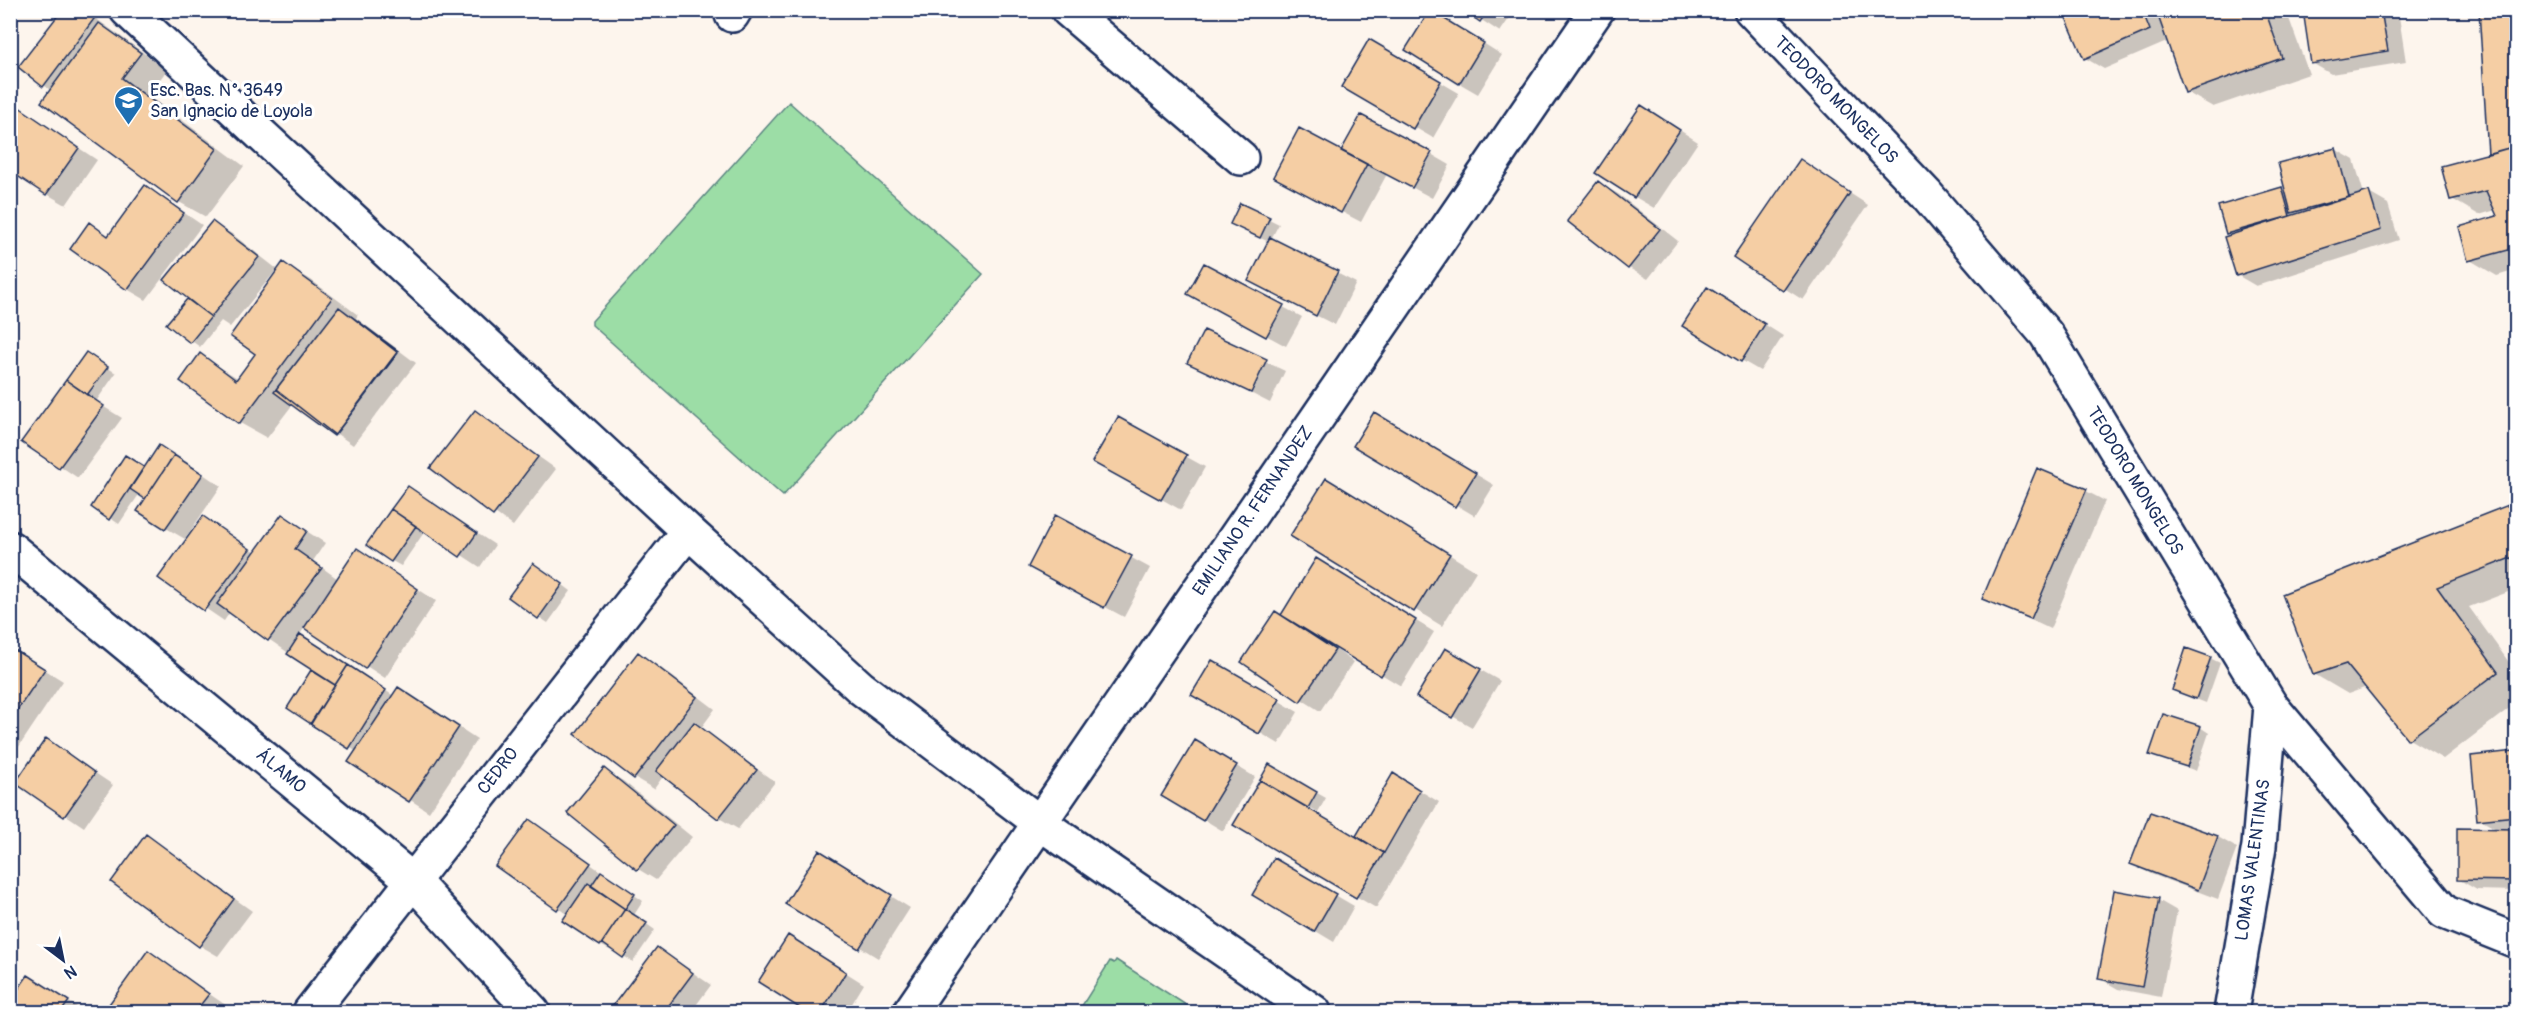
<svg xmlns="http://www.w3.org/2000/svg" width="2527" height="1023" viewBox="0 0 2527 1023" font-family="Pangolin,sans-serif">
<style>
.green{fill:#9cdda6;stroke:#5c8682;stroke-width:1.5}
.shadow{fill:#0003}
.building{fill:#f5cea4;stroke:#1b2f5e;stroke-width:1.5}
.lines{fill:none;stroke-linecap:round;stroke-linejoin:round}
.street-casing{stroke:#1b2f5e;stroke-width:38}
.secondary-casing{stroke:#1b2f5e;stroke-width:38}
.street{stroke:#fff;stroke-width:33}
.secondary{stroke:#fff;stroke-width:33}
.labels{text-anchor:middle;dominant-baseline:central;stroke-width:6;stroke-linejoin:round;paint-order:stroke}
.poi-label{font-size:18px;fill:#1b2f5e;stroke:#fff;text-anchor:start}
.street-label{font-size:18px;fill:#1b2f5e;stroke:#fff}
</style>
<rect width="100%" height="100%" fill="#fdf5ed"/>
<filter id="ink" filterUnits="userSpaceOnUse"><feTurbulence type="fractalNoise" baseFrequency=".0167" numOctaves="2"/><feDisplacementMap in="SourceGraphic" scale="12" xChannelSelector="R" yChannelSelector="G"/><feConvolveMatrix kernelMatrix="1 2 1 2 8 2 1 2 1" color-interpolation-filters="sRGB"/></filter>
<g filter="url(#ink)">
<path class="green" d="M789 102 983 274 783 496 592 325V321Z
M1116 960 1197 1012H1078L1110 961 1114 963Z"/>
<path class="shadow" d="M63 10H84L167 70 148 95 244 166 206 217 179 202 44 85Z
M1466 10H1515L1500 32Z
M2068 10H2286L2309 74 2213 107 2186 92 2169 41 2104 69 2085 58 2065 12Z
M2304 10H2398L2406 62 2331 74 2312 63Z
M2481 10H2516V270L2497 276 2470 260 2499 217 2496 210 2479 215 2452 199 2490 155Z
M1450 22 1502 55 1478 94 1459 83Z
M1370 41 1459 93 1433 138 1343 86Z
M17 107 97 160 66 205 47 194Z
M1661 118 1698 142 1654 208 1635 197Z
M2335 149 2354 160 2364 194 2369 193 2388 204 2399 240 2256 286 2237 275 2232 236 2227 233 2282 189 2287 192Z
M1342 153 1431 154 1450 165 1432 198 1387 174 1361 222 1294 187Z
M1800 161 1868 205 1803 300 1735 257Z
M1599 183 1618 194 1678 241 1648 279 1629 268 1569 221Z
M146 187 202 225 146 300 127 289 90 224 110 236Z
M1241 205 1279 224 1271 239 1356 283 1335 325 1268 291 1269 242 1241 229Z
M213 223 232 234 277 269 230 327 221 321 200 347 168 324 189 298Z
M284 264 311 280 358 315 356 318 416 363 353 445 293 404 267 438 240 423 182 380 200 355 239 379 257 354Z
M1726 300 1783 336 1760 371 1741 360Z
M1208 304 1283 307 1302 317 1286 346Z
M1204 332 1285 371 1270 403 1189 362Z
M86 354 116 373 97 400 83 394 122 418 78 478 23 441Z
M475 412 556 469 513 526 432 468Z
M1374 414 1494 485 1475 516 1355 445Z
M1118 419 1205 467 1181 510 1094 461Z
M135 462 144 468H194L221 486 185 539 166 528 147 498 140 493 119 524 110 518Z
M408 488 495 545 480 567 425 531 401 566 392 561Z
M2086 491 2105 501 2050 629 1984 598Z
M1353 495 1476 571 1442 626 1292 535Z
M2516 504V589L2469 607 2516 672V703L2443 759 2409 739 2367 687 2348 694 2314 674 2284 594Z
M283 516 325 543 313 561 338 579 376 561 436 601 385 678 305 627 299 636 394 696 417 700 477 739 429 812 350 761 357 752 289 708 313 670 230 612 224 621 161 578 203 518 256 552Z
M1056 517 1150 568 1124 617 1049 577Z
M543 570 571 591 548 623 539 617Z
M1335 571 1434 632 1401 686 1335 646 1334 648 1353 662 1320 711 1243 662 1282 616Z
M10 648 63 681 10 760Z
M1445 650 1500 681 1472 727 1418 697Z
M638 654 657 665 715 709 701 728 775 782 738 829 719 818 664 775 654 789 635 778 577 733Z
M2210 658 2220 663 2206 703 2173 690Z
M1213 662 1298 712 1279 744 1194 694Z
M2200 727 2209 733 2196 771 2151 754Z
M46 740 113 785 84 827 17 782Z
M1214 753 1255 777 1223 831 1163 795Z
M2514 753 2516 754V828H2514L2516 830V891L2477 890 2458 879 2498 830 2479 819Z
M1269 766 1326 798 1318 812 1264 781 1263 784 1356 838 1394 775 1439 802 1376 908 1235 825Z
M604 770 623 781 692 837 656 880 638 869Z
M2151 814 2218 837 2237 848 2218 899 2151 874 2132 864Z
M529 821 643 901 634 915 655 930 633 962 611 948 610 950 600 945 568 915 497 866Z
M147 836 252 911 218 956 199 945Z
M1275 860 1354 906 1334 942 1254 894Z
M838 863 910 908 878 958 860 947Z
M2158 900 2177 911 2161 997 2118 989 2099 978Z
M807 948 864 984 847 1012H809L760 981Z
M658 949 711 985 691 1012H610Z
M148 952 227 1006 222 1012H118L109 1006Z
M47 988 85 1012H10V1003Z"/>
<path class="building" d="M62 10H83L94 19 43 87 18 67Z
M1430 10 1484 43 1459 84 1405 50Z
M1463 10H1488L1480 22Z
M2142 10 2150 30 2084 59 2063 11Z
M2156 10H2265L2282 58 2185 93Z
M2303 10H2381L2388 51 2311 64Z
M2479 10H2516V146L2488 154Z
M99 23 141 53 122 78 217 149 178 203 41 102Z
M99 23 141 53 122 78 217 149 178 203 41 102Z
M1369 39 1441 81 1413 129 1341 87Z
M16 105 79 148 46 195 10 171V114Z
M1641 105 1680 130 1634 198 1595 173Z
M1361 115 1432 152 1412 188 1341 151Z
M1361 115 1432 152 1412 188 1341 151Z
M1299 128 1367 164 1341 213 1273 177Z
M2516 146V248L2468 261 2459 227 2497 216 2486 191 2450 200 2441 166Z
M2336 148 2349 197 2291 213 2278 163Z
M1800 159 1850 193 1783 291 1733 257Z
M1598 181 1660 229 1628 269 1567 221Z
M145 185 184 213 127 290 70 249 89 222 108 236Z
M2282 187 2290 216 2226 234 2218 206Z
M2369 191 2381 230 2236 276 2224 237Z
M1240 203 1270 217 1260 238 1230 224Z
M212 221 259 257 211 317 164 280Z
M1270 237 1338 271 1316 316 1248 281Z
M283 262 332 298 239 424 180 381 200 353 236 380 255 354 230 336Z
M1204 263 1284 305 1266 337 1187 294Z
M1707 287 1765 324 1741 362 1682 326Z
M187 299 211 317 190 343 166 324Z
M339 307 398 353 335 435 276 389Z
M339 307 398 351 334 436 274 392Z
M1204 330 1267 359 1251 393 1187 363Z
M86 352 108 367 87 395 66 380Z
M86 352 108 367 87 395 66 380Z
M66 380 104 406 59 468 21 442Z
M66 380 104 406 59 468 21 442Z
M475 410 538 457 493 516 430 468Z
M475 410 538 457 493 516 430 468Z
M1374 412 1476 473 1455 507 1353 446Z
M1118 417 1187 455 1161 500 1092 462Z
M159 445 174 455 145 499 130 489Z
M125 455 144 467 109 520 91 507Z
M174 455 203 474 165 529 137 511Z
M2037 468 2087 489 2031 619 1982 599Z
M1326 478 1450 554 1414 612 1290 536Z
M408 486 477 533 460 557 391 509Z
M2516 502V556L2437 587 2498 672 2408 740 2346 664 2313 675 2282 594Z
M391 509 416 526 391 562 366 545Z
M282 514 307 531 295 549 322 568 268 641 217 604Z
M1055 515 1132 556 1104 608 1028 567Z
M203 516 250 549 204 611 158 578Z
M357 548 418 589 365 669 304 628Z
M1316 558 1416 620 1381 676 1281 615Z
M533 563 563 584 538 619 508 597Z
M1275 611 1335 650 1300 702 1241 662Z
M300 634 348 665 335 685 287 654Z
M10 647 45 669 10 721Z
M1445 648 1481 669 1452 718 1416 697Z
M2186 648 2211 657 2196 699 2172 690Z
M638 652 697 697 634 779 575 734Z
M1212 660 1280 699 1259 734 1191 695Z
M348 665 386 690 349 749 310 724Z
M348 665 386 690 349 749 310 724Z
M311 670 335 685 311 724 287 708Z
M398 687 459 727 409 802 348 762Z
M398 687 459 727 409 802 348 762Z
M2163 714 2201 726 2187 767 2149 755Z
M694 722 757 770 718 819 656 771Z
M46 738 95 773 64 817 15 783Z
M1195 740 1237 765 1203 821 1161 796Z
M2514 751 2516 816 2477 820 2471 756Z
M1269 764 1317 792 1308 808 1260 780Z
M604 768 674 825 637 870 567 813Z
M604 768 674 825 637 870 567 813Z
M1393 773 1420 790 1384 853 1356 836Z
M1260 780 1384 853 1356 898 1233 825Z
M2150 812 2218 836 2198 890 2130 864Z
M529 819 591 863 557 910 495 866Z
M529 819 591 863 557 910 495 866Z
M2457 828 2516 829V881L2457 880Z
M146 834 234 899 199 947 111 882Z
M819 850 892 895 859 949 785 904Z
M1274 858 1336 894 1314 932 1252 895Z
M601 871 635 894 625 909 591 886Z
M588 883 625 909 600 946 562 921Z
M2114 890 2159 898 2142 987 2098 979Z
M625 909 647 923 623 958 602 943Z
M788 935 846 972 821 1012H806L758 982Z
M657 947 693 973 664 1012H608Z
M148 950 209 994 195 1012H115L107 1007Z
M28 975 69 1001 61 1012H10V1001Z"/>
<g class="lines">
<defs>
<path id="street" d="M127 10 688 531 861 688 1040 823 1314 1012
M1068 10 1241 158
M732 15 735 10
M310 1012 688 531
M910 1012 1597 10
M2231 1012 2259 846 2271 706"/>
<path id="secondary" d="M1751 10 1926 194 2046 334 2271 706 2444 912 2516 941
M10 548 412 880 533 1012"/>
</defs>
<use href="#street" class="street-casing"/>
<use href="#secondary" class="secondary-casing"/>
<use href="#street" class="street"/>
<use href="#secondary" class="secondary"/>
</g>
</g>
<defs>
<symbol id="school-pin" viewBox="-11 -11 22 30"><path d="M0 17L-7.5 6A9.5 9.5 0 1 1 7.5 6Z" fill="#1f6fb2" stroke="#fff"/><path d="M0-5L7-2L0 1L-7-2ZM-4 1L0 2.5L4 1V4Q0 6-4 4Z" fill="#fff"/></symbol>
</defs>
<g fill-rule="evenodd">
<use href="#school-pin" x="112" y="84" width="33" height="45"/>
</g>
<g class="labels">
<g class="poi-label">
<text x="150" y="90">Esc. Bas. N° 3649<tspan x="150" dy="21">San Ignacio de Loyola</tspan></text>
</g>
<g class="street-label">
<text transform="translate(1836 100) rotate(46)">TEODORO MONGELOS</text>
<text transform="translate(2135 481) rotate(59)">TEODORO MONGELOS</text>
<text transform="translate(1253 511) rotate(-56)">EMILIANO R. FERNANDEZ</text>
<text transform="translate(281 771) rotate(40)">ÁLAMO</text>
<text transform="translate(498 771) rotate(-52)">CEDRO</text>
<text transform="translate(2253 860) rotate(-82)">LOMAS VALENTINAS</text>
</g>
</g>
<rect width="2527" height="1023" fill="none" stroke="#fff" stroke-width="36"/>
<rect x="18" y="18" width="2491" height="987" fill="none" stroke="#1b2f5e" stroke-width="2" filter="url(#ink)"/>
<g transform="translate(63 960) rotate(148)" stroke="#ffffff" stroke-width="4.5" paint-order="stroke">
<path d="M0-4.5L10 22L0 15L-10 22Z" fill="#1b2f5e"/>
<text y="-9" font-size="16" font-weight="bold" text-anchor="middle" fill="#1b2f5e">N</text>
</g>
</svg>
